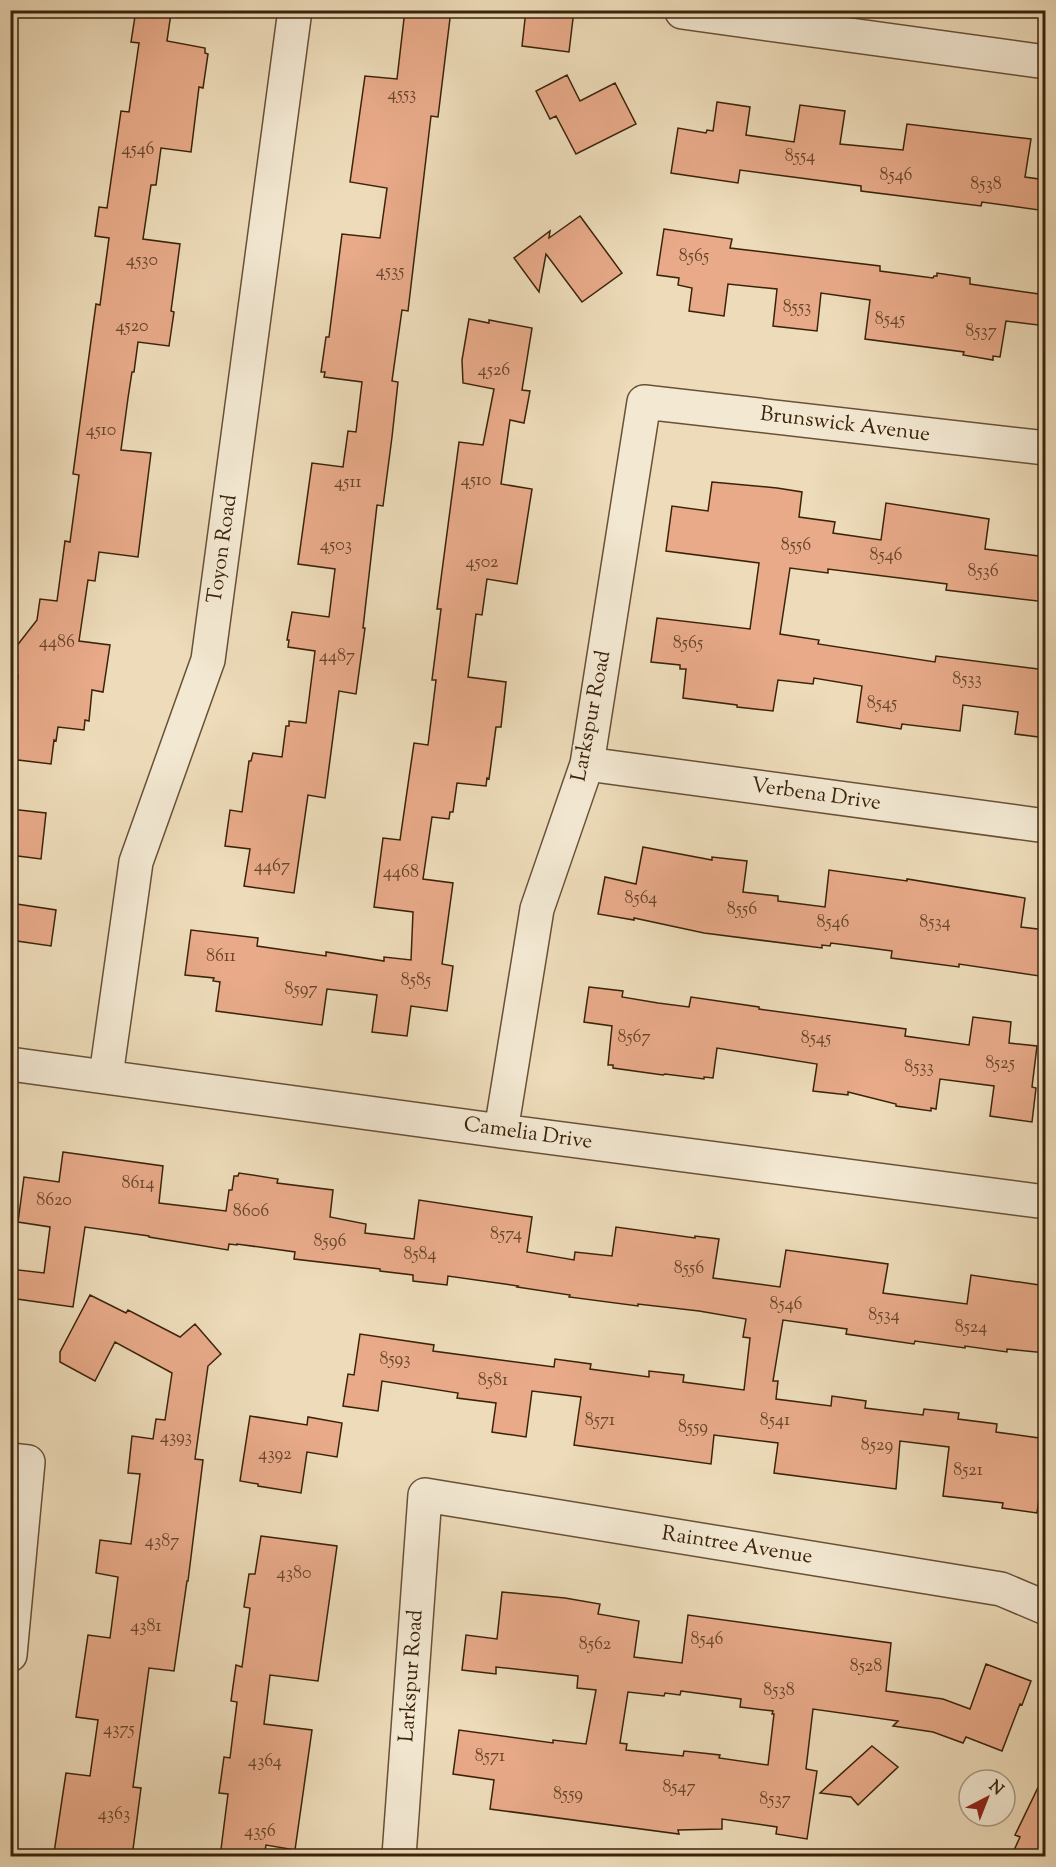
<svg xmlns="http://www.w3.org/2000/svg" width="1056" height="1867" viewBox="0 0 1056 1867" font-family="'Sorts Mill Goudy',serif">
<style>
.building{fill:#e8aa89;stroke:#3b230a;stroke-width:1.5;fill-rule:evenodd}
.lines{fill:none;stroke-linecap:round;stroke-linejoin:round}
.minor-casing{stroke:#685136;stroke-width:36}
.minor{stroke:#f3e8d2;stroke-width:33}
.labels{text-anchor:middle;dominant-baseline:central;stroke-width:4.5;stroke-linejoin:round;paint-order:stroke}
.number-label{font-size:18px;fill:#66452a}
.street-label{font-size:21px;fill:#3b230a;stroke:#f3e8d2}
</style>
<rect width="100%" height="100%" fill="#eddbb9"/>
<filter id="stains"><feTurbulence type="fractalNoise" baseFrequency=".00333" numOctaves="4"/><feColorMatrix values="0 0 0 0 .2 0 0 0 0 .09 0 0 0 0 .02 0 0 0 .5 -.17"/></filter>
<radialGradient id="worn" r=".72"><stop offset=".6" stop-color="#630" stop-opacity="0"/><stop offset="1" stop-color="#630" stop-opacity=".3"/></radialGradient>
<path class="building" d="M136 10H155L171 13 167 41 205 48V53L208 54 203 88 199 87 191 152 161 148 156 185H151L143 239 180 244 171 311 174 312 169 346 138 342 134 372H132L128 398 121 450 151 453 138 557 99 552 95 581 88 580 79 641 110 645 103 692 92 690 89 721 85 720 84 730 58 727 56 741 54 740 51 764 10 759V730L18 676 10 675 12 652 37 620 40 599 57 601 65 541 70 542 79 475 73 474 96 304 100 305 109 238 95 236 99 207 107 208 121 111 129 112 139 43 131 42Z
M405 10H451L438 117 431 116 408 311 402 310 392 381 398 382 392 437 383 506 377 505 363 628H365L356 694 339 691 325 798 308 795 294 893 244 886 250 849 225 846 230 810 242 812 249 761H251L253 753 282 757 286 726H289V721L306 723 315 651 288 647 289 640H287L292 612 329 617 335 569 298 564 312 463 343 467 348 431 356 432 362 382 324 377 325 372H321L326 337H329L342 234 380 238 387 188 350 182 365 76 397 79Z
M526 10H574L569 52 522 46Z
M567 75 580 101 615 83 636 124 576 154 556 116 550 119 536 91Z
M717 102 750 107 746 135 794 142 800 105 845 111 840 144 903 150 907 124 1031 139 1025 177 1046 180V211L982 202 981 206 861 191V186L740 170 738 183 671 173 678 128 706 133 707 130 713 131Z
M580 216 622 273 582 302 546 254 539 292 514 258 550 231 549 238Z
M664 229 732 239 730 248 880 266V271L933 278 934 276H937V273L970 278V284L1046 295V326L1006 321 1000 357 993 356V360L963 355 964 352 865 339 870 300 821 293 817 331 773 326 777 289 728 284 724 316 689 311 692 288 678 285 679 278 657 275Z
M469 319 489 323V320L532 328 522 390 530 391 524 423 510 420 501 484 532 489 517 584 487 579 482 615 476 614 468 677 506 682 501 727H496L489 779 487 778 486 786 457 783 453 812H450L449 819 432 817 423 879 453 883 442 964 453 966 447 1011 411 1006 407 1036 372 1032 377 995 327 989 322 1025 216 1011 220 982 213 981 214 978 185 975 191 930 258 938 257 946 326 956V952L384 961V957L411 960 413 912 374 907 383 838 400 840 414 743 428 745 436 680H432L441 609H437L459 442 483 445 494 389 463 383 462 360Z
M712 482 777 488 802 492 799 517 835 522 833 533 881 540 886 503 989 519 985 549 1046 557V602L946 590 947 584 828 569V573L790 568 780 634 819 640 818 644 935 662 936 656 1046 670V738L1015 734 1018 712 963 705 960 731 902 724 901 729 857 722 862 686 814 678 813 684 778 680 773 711 737 707V705L683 698 686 669H680V665L651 662 657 618 750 629 759 563 666 551 672 506 708 511Z
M10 809 46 813 41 859 10 855Z
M643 847 712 860V857L747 861 743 892 778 896V901L825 907 829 870 907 881V879L1025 898 1021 927 1046 930V977L959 964V967L891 958 892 951 831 943 830 946 822 945V948L704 933 634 918V920L598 914 605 877 636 884Z
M10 903 56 910 51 946 10 940Z
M589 987 623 991 622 997 658 1003 689 1007 691 997 759 1007V1009L906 1029 905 1036 969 1045 973 1017 1011 1022 1009 1043 1037 1046 1032 1087 1036 1088 1032 1122 990 1116 994 1086 940 1079 936 1109 931 1108V1111L896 1106V1104L848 1092V1095L813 1091 817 1064 717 1048 713 1078 704 1077V1079L665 1074 663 1075 613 1068V1065H608L612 1026 584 1022Z
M63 1152 163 1166 159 1203 226 1211 229 1190H232L234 1176H238L239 1173 278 1179 277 1183 333 1190 330 1217 366 1224 365 1233 414 1239 419 1200 532 1217 527 1252 574 1260 575 1252 612 1256 616 1227 695 1238V1236L719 1239 713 1278 780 1287 786 1250 888 1264 883 1293 967 1304 971 1275 1046 1286V1353L1007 1349V1352L965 1346V1348L915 1341 914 1344 846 1334 847 1329 783 1320 773 1381H778L776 1399 831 1406 832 1396 866 1401 865 1408 923 1415 924 1409 959 1413 958 1419 997 1424 996 1432 1046 1439V1484H1041L1037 1513 1002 1508 1003 1503 943 1496 949 1447 900 1441 896 1489 774 1473 778 1443 714 1435 711 1464 574 1445 581 1397 532 1391 526 1437 492 1432 496 1403 457 1398 458 1393 382 1381 378 1411 343 1406 348 1374 354 1375 360 1334 434 1345 433 1351 554 1367 555 1359 591 1364 590 1369 649 1377V1371L684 1375 683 1382 744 1390 750 1338 743 1337 746 1319 699 1311 638 1304V1306L569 1297 570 1295 517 1287 518 1286 448 1276 447 1285 413 1281V1275L380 1271V1269L294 1259 295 1252 237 1244V1245L229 1244 228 1250 149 1237V1236L85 1227 73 1307 10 1298V1269L44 1273 50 1227 18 1222 24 1177 59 1182Z
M90 1295 126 1313 128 1310 180 1337 195 1324 221 1354 208 1366 195 1459 203 1460 188 1581H187L174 1671 149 1668 133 1787 141 1788 132 1857H79L54 1853 66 1773 90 1776 98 1720 76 1717 88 1635 110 1638 118 1577 96 1573 100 1540 131 1544 140 1474 128 1473 132 1436 153 1439 156 1419 165 1420 172 1373 115 1342 95 1381 60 1362V1352Z
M250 1416 307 1425 308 1417 342 1423 337 1457 307 1452 301 1493 258 1486V1484L240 1481Z
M261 1536 337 1546 318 1681 270 1675 264 1724 312 1730 295 1850 266 1845 264 1857H220L228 1794 219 1793 224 1757 230 1758 237 1702 231 1701 236 1665 242 1667 250 1608 244 1607 249 1574H255Z
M502 1592 565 1598 600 1604 598 1614 639 1621 634 1657 682 1663 688 1615 891 1643 886 1691 943 1699 970 1709 986 1664 1031 1681 1022 1705 1020 1704 1002 1751 966 1737 963 1743 933 1732 893 1726 898 1721 813 1709 806 1769 817 1771 807 1839 776 1834 777 1827 722 1819V1829L678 1830 679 1834 490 1809 494 1780 453 1774 459 1730 553 1743V1740L586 1744 596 1690 577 1688 578 1676 496 1667V1674L462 1670 466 1635 497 1639ZM681 1691 741 1699 740 1707 773 1711 772 1714H774L768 1765 719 1758 720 1755 684 1751 683 1756 626 1750 627 1744 620 1743 628 1692 664 1696 665 1693 680 1695Z
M872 1746 898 1767 858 1805 851 1797 820 1793Z
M1046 1771V1857H1011L1020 1837 1015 1835Z"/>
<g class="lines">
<defs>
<path id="minor" d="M682 10V12L1046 62
M587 764 1046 826
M10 1064 501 1131 1046 1202
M106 1076 136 862 208 660 295 10
M501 1131 537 909 587 764 644 402 1046 448
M10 1460 28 1462 10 1655
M399 1856 425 1495 1001 1589 1046 1608"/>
</defs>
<use href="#minor" class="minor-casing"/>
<use href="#minor" class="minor"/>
</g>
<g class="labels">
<g class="number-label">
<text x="402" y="95">4553</text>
<text x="138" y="150">4546</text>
<text x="800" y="157">8554</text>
<text x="896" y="176">8546</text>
<text x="986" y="185">8538</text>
<text x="694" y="257">8565</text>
<text x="142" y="261">4530</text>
<text x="390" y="272">4535</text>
<text x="797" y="308">8553</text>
<text x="890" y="320">8545</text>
<text x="132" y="327">4520</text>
<text x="981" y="332">8537</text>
<text x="494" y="371">4526</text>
<text x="101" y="431">4510</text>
<text x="476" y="481">4510</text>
<text x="348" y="483">4511</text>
<text x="336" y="546">4503</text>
<text x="796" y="546">8556</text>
<text x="886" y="556">8546</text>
<text x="482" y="563">4502</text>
<text x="983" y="572">8536</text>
<text x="57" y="643">4486</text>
<text x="688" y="644">8565</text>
<text x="337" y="657">4487</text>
<text x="967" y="680">8533</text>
<text x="882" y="704">8545</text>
<text x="272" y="867">4467</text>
<text x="401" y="873">4468</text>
<text x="641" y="899">8564</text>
<text x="742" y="910">8556</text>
<text x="833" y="923">8546</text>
<text x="935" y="923">8534</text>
<text x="221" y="957">8611</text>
<text x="416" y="981">8585</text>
<text x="301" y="990">8597</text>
<text x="634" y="1038">8567</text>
<text x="816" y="1039">8545</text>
<text x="1000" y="1064">8525</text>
<text x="919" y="1068">8533</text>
<text x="138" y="1184">8614</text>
<text x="54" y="1201">8620</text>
<text x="251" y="1212">8606</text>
<text x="506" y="1235">8574</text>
<text x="330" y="1242">8596</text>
<text x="420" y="1255">8584</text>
<text x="689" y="1269">8556</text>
<text x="786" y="1305">8546</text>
<text x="884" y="1316">8534</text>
<text x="971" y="1328">8524</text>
<text x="395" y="1360">8593</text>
<text x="493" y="1381">8581</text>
<text x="600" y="1421">8571</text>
<text x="775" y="1421">8541</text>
<text x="693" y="1428">8559</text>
<text x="176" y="1438">4393</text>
<text x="877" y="1446">8529</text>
<text x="275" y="1455">4392</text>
<text x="968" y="1471">8521</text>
<text x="162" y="1542">4387</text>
<text x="294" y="1574">4380</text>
<text x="146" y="1627">4381</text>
<text x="707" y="1640">8546</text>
<text x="595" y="1645">8562</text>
<text x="866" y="1667">8528</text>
<text x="779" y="1691">8538</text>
<text x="119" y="1730">4375</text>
<text x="490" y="1757">8571</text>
<text x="265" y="1762">4364</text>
<text x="679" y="1788">8547</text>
<text x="568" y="1795">8559</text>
<text x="775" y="1800">8537</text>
<text x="114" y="1815">4363</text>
<text x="260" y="1832">4356</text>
</g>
<g class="street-label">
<text transform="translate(845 425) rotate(7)">Brunswick Avenue</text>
<text transform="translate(223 549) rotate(-82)">Toyon Road</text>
<text transform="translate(592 716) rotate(-79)">Larkspur Road</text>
<text transform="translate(816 795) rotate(8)">Verbena Drive</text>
<text transform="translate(528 1134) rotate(8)">Camelia Drive</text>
<text transform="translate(737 1546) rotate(9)">Raintree Avenue</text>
<text transform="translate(412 1676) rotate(-86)">Larkspur Road</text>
</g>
</g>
<rect width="1056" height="1867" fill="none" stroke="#eddbb9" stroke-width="36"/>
<rect x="12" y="12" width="1032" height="1843" fill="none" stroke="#3b230a" stroke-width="3"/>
<rect x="18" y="18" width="1020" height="1831" fill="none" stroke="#3b230a" stroke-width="1.5"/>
<g transform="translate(987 1798) rotate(42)"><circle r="28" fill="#f3e8d2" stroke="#a99982" stroke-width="1.5"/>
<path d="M0-4.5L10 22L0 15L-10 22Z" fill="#8f2418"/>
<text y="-9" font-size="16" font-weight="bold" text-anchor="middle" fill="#3b230a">N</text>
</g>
<rect width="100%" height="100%" filter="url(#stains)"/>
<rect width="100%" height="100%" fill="url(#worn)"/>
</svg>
